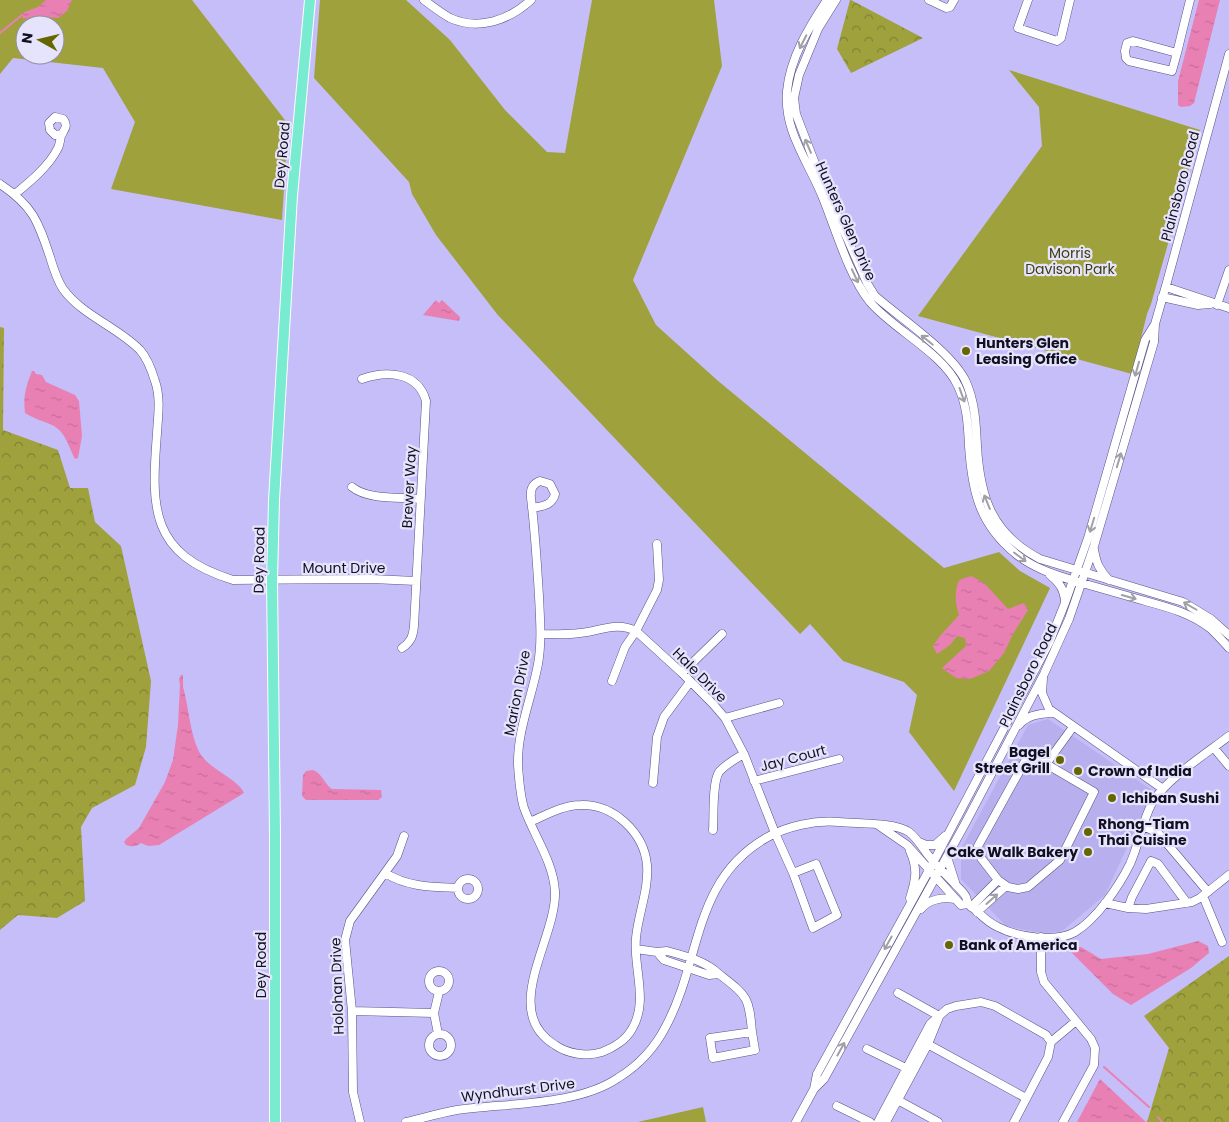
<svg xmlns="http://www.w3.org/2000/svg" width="1229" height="1122" viewBox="0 0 1229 1122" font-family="Poppins,sans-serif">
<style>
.built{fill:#b7afee}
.green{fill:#9fa13c;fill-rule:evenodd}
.forest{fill:url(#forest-crowns)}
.water{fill:url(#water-ripples)}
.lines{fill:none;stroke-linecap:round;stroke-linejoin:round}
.stream{stroke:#e980b4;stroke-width:2}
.minor-casing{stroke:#5a5284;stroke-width:9}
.major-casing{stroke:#fff;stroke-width:12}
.minor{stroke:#fff;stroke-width:8}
.major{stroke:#79ebd0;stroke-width:10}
.oneway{stroke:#a19fa7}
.poi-dot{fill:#656600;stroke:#e6e4fc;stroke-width:2}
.labels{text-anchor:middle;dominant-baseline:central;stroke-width:4.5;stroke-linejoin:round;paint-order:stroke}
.street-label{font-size:14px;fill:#130f23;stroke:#e6e4fc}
.park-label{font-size:14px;fill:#3e3f0d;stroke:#e6e4fc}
.poi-label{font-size:14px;font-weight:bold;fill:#130f23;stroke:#e6e4fc;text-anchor:start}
</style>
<defs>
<pattern id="forest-crowns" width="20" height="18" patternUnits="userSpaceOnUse" patternTransform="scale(1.25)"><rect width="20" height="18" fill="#9fa13c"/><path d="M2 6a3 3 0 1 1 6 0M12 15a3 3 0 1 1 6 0" fill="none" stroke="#808232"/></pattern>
<pattern id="water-ripples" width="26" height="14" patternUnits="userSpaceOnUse" patternTransform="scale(1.25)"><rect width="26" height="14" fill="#e980b4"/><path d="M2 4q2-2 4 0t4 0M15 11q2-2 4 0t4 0" fill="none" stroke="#c76d9a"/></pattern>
</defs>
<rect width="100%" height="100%" fill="#c5bef8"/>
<path class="built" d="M1048 719 1153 791 1105 895 1061 932 1041 933 1006 926 961 879V849L1028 725Z"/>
<path class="green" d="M0 0H192L288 124 282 220 111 189 135 122 103 68 13 58 0 74ZM25 25H55V55H25Z
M320 0H406L450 40 505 110 547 152 565 153 592 0H714L722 66 633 280 656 325 717 380 944 568 999 552 1020 571 1050 588 954 791 909 732 917 695 904 682 843 661 810 624 800 634 497 314 436 235 412 194 409 182 314 78Z
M1009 70 1200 130 1151 304 1147 314 1132 374 918 316 1042 146 1039 107Z
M703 1107 706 1122H638Z"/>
<path class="forest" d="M850 0H851L923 38 851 73 837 49Z
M0 327 4 328 3 430 58 450 70 488H88L95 522 121 546 151 681 146 747 135 785 92 808 81 827 85 901 57 918 18 915 0 930Z
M1229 956V1122H1147L1169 1048 1144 1016Z"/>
<path class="water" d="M46 0H72L67 11 58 18 36 16 23 19 22 13 38 7Z
M1199 0H1220L1194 103 1190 106 1181 107 1178 105V81Z
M436 300 439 303 442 300 460 317 459 321 423 315Z
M32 371H34L36 374 42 375 46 382 75 395 79 401 82 436 78 458 75 459C69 448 66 433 54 426 44 421 34 419 25 413 23 395 26 387 32 371Z
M971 576 984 583 1008 609 1024 603 1028 610 1013 634 1004 653 989 671 970 679 956 678 942 668 966 646 965 638 957 636 950 645 937 654 933 646 940 636 959 615C955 602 954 593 959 580Z
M181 675H183V687C189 707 190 737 201 755 210 769 239 780 244 793L159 845 148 846 141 843C136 847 132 847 126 845L124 842 126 839 139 828 165 782 173 760 178 725 180 685 179 679Z
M313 770C323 774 324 784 332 789L381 790 382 797 378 800H306L302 796 303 775 306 771Z
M1198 941 1208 946 1209 953 1191 968 1131 1005 1113 994 1068 949 1081 947 1101 959 1148 954Z
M1100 1079 1146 1122H1077Z"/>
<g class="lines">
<path class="stream" d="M0 33 22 15
M1104 1067 1149 1107
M1158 1117 1162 1122"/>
<defs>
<path id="minor" d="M424 0C432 6 441 13 450 18 479 31 509 20 531 0
M827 0C809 27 790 58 787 91 786 104 788 118 792 130 800 154 814 175 823 198 836 230 849 276 870 302 894 330 943 353 958 386 967 405 968 425 969 446 972 491 979 524 1016 554 1033 568 1055 575 1075 581 1096 587 1117 593 1138 599 1163 606 1190 612 1211 629 1217 635 1223 641 1229 648
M836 0 818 29 799 75 794 98 796 114 821 179 867 283 875 296C900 318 953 353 966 382 975 402 976 424 977 446 980 498 992 534 1040 559L1183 602 1211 619 1229 635
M929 0 946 8 950 7 954 0
M1028 0 1018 28 1057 41 1061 38 1070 0
M1133 41 1177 53 1172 71 1129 61 1126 58 1125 51 1127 43Z
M1177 53 1190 0
M0 184C33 206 38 221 50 257 53 267 57 280 63 289 83 316 116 326 140 350 147 358 152 371 155 381 161 398 158 416 157 433 151 509 150 554 233 580L372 579 416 581
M15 194C31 181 49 166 58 148 60 144 60 140 61 136 64 129 69 127 63 119L55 117 49 123 50 130 55 135 62 134
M1166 287 1229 308
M1162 297 1198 305 1210 304
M1217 305 1229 270
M362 379C387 370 418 372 426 401L414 626C413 636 411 642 402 648
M352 487C368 500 400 497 420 499
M1094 549C1096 563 1100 571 1109 580
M1050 575C1059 582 1064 589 1065 601
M541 634C554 634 567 635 580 633 600 631 617 621 636 631L682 673 713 704 725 718 744 754 775 833 793 873
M682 673 722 634
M1043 678 1042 693 1049 709 1163 789
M612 681 625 647 636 631 657 590 659 580 657 544
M725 718 779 703
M1019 725C1027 715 1042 713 1054 713
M1214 748 1229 766
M1029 754 1094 792 1060 860 1028 887 1018 889 1008 887 998 880 981 858 978 846Z
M1046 764 1073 727
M754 781 839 759
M653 783 657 737 664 717 690 682
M530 822C546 815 563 805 581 805 614 804 644 833 647 865 649 890 638 914 636 938 633 968 649 1001 632 1029 626 1040 613 1048 602 1052 587 1057 568 1054 555 1045 499 1011 557 939 555 891 553 861 534 836 524 808 520 795 519 780 518 765 517 731 532 697 538 664 542 642 540 619 539 596 537 563 535 531 531 498 530 490 532 484 540 481L550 484 555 494C552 506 542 506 532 508
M878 825 907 845 961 905 968 904C978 911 986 922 998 927 1017 937 1056 943 1075 932 1097 919 1119 886 1130 864 1139 844 1142 822 1152 803 1165 780 1207 753 1229 736
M1143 826 1158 833 1208 892
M713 830C714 817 712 783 719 772 726 764 735 759 744 754
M919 842 926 845H935L945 836
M910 851C918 869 916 879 910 898
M947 857 955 882
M816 864 837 915 813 928 793 873Z
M385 873C408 887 431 887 458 888
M458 889a10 10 0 1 1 20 0a10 10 0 1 1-20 0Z
M1203 896 1222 942
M1105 903 1128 908 1146 909 1192 902 1200 898 1229 875
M971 907 998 880
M1128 908 1132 897 1151 861 1158 864 1187 903
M921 909C929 899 943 897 955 899
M977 912 1006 886
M1041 937V972L1044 982 1091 1039 1095 1048 1094 1065 1063 1122
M636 949 657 952
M667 951C686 956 705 961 719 974L709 975 664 960 657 952Z
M429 981a10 10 0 1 1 20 0a10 10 0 1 1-20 0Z
M719 974C747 996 749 996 752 1032
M898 993 939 1016
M352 1011 434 1013
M752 1032 755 1050 713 1058 710 1038Z
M438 1034 434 1013 439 992
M429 1045a11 11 0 1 1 22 0a11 11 0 1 1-22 0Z
M922 1041 1026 1098
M867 1049 910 1070
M814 1089 817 1074 934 861 1049 643 1065 603 1088 538 1145 340 1155 324 1167 282 1229 54
M894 1098 938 1122
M837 1106 870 1122
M360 1122 353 1092 352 1011 345 940 350 921 397 856 404 836
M406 1122C423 1118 440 1113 457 1110 506 1103 577 1106 618 1078 639 1065 655 1048 666 1026 702 959 692 881 766 838 787 826 815 820 839 822 859 824 893 822 909 832 917 838 922 847 928 855 936 865 945 874 954 883 957 887 964 892 966 897 967 899 967 902 968 904
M796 1122 814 1089 824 1079 966 822 1044 674 1069 619 1094 546 1154 342 1155 324
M878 1122 930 1024 947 1009 956 1006 981 1002 995 1006 1046 1035 1051 1042
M886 1122 928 1044 939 1017
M1014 1122 1048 1057 1051 1042 1076 1021"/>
<path id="major" d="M275 1122V834L272 581 274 500 292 196 310 0"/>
</defs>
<use href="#minor" class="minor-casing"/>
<use href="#major" class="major-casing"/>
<use href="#minor" class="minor"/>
<use href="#major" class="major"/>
</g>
<defs><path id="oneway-shaft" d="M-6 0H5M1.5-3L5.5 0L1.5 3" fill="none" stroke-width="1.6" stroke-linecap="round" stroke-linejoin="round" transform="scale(1.25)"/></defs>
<g class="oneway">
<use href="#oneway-shaft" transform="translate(803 42) rotate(117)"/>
<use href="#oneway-shaft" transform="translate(808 146) rotate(-113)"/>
<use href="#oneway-shaft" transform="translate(855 276) rotate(65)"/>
<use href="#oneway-shaft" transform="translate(927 340) rotate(-141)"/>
<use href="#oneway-shaft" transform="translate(1137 369) rotate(106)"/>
<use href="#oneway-shaft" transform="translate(962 395) rotate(70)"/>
<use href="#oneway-shaft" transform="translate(1119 460) rotate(-73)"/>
<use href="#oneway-shaft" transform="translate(987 502) rotate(-112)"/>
<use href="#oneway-shaft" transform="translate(1092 525) rotate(107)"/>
<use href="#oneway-shaft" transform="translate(1020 557) rotate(37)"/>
<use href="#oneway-shaft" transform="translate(1129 597) rotate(16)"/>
<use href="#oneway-shaft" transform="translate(1190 606) rotate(-150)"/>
<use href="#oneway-shaft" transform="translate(992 899) rotate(-42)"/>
<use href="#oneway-shaft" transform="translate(888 943) rotate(119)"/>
<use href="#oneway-shaft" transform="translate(841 1049) rotate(-61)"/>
</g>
<g class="poi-dot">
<circle cx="966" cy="351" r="5"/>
<circle cx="1060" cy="760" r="5"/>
<circle cx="1078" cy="771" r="5"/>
<circle cx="1112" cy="798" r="5"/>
<circle cx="1088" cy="832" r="5"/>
<circle cx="1088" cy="852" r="5"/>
<circle cx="949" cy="945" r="5"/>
</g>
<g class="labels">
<g class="street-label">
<text transform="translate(282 155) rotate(-85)">Dey Road</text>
<text transform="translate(1180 186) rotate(-75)">Plainsboro Road</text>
<text transform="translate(846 221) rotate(66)">Hunters Glen Drive</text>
<text transform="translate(409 487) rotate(-87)">Brewer Way</text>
<text transform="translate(259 560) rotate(-89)">Dey Road</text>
<text x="344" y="568">Mount Drive</text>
<text transform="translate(700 675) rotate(45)">Hale Drive</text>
<text transform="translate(1028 675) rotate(-64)">Plainsboro Road</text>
<text transform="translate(517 693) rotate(-79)">Marion Drive</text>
<text transform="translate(793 758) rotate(-15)">Jay Court</text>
<text transform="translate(261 965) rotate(-90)">Dey Road</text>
<text transform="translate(337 986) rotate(-92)">Holohan Drive</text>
<text transform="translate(518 1090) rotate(-7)">Wyndhurst Drive</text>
</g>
<g class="park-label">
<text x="1070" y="253">Morris<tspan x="1070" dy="16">Davison Park</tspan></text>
</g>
<g class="poi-label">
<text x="976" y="343">Hunters Glen<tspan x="976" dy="16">Leasing Office</tspan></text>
<text x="1050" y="752" text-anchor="end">Bagel<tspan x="1050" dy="16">Street Grill</tspan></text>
<text x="1088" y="771">Crown of India</text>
<text x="1122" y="798">Ichiban Sushi</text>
<text x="1098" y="824">Rhong-Tiam<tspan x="1098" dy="16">Thai Cuisine</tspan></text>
<text x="1078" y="852" text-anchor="end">Cake Walk Bakery</text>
<text x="959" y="945">Bank of America</text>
</g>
</g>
<g transform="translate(40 40) rotate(278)"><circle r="24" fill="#e6e4fc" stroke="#928fa5"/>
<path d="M0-4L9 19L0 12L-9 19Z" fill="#656600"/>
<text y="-8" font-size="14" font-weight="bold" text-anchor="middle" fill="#130f23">N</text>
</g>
</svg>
